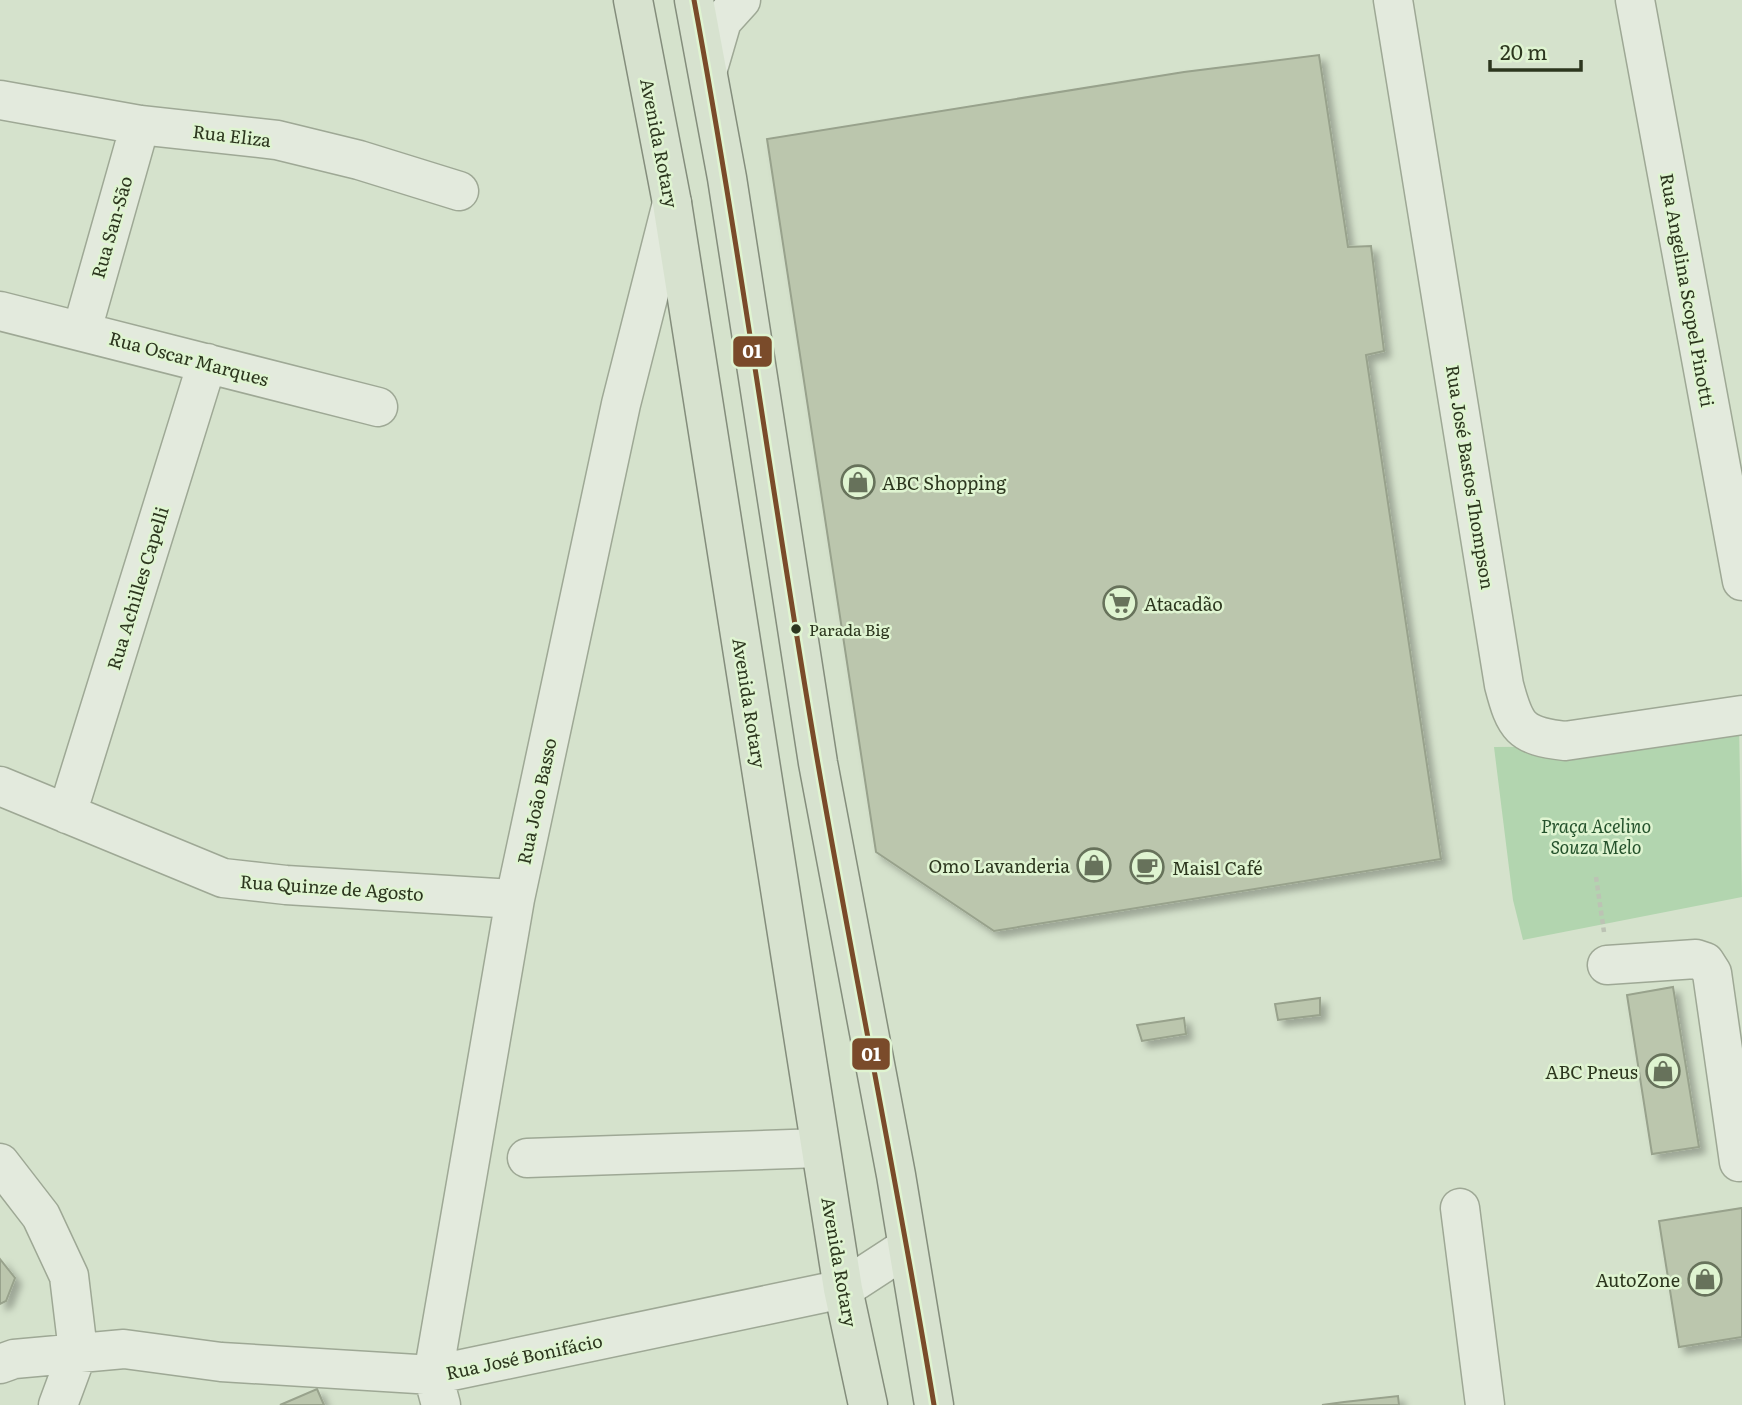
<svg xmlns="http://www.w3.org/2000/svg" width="1742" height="1405" viewBox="0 0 1742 1405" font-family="Literata,serif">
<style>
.green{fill:#b2d5af}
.building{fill:#bbc6ad;stroke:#98a28c;stroke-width:2;filter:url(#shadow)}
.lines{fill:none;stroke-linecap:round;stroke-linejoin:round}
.minor-casing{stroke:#9ea895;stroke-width:41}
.major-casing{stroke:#848d7c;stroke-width:41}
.path{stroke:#bcc3b4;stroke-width:4.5;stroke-dasharray:5 3.5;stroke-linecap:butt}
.minor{stroke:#e3eadd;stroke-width:38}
.major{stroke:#d7e2cf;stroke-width:38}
.bus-1-casing{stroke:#dff4d1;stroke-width:10}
.bus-1{stroke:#7a4b2a;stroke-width:5}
.bus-dot{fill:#2c361e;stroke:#dff4d1;stroke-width:2.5}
.labels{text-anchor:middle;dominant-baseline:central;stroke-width:5;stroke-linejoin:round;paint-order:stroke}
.bus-label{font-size:16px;fill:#2c361e;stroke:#dff4d1;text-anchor:start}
.street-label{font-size:18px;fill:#2c361e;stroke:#dff4d1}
.poi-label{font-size:18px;fill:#2c361e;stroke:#dff4d1;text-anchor:start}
.park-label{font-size:18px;font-style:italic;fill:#25522c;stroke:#dff4d1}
.line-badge{stroke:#dff4d1;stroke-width:2.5}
.badge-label{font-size:19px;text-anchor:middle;font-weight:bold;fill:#fff}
</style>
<defs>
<filter id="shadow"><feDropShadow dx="6" dy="6" stdDeviation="3.5" flood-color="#0004"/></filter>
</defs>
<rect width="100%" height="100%" fill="#d5e2cc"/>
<path class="green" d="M1739 722 1742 897 1523 940 1513 900 1494 747 1638 746Z"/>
<path class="building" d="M1319 55 1348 247 1371 246 1384 351 1366 355 1441 859 994 931 876 852 767 139 1184 72Z
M1673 987 1699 1147 1652 1154 1627 995Z
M1320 998V1015L1278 1020 1275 1004Z
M1184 1018 1186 1034 1142 1041 1137 1025Z
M1742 1208V1337L1679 1347 1659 1221Z
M0 1259 15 1278 6 1301 0 1304Z
M317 1389 324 1405H280Z
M1398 1396 1399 1405H1322L1344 1402Z"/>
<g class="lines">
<defs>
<path id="minor" d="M1393 0 1504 685C1515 727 1520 736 1565 741L1742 715
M1635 0 1742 581
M708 69 722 21 741 0
M0 100 140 125 277 140 359 160 459 191
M0 311 378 407
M82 330 140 125
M0 786 223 878 286 885 515 899
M67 814 207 363
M1607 965 1696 959 1705 962 1712 973 1739 1162
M527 1158 820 1148
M0 1163 41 1216 69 1276 78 1351 58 1405
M1460 1208 1485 1405
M0 1364 14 1359 124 1349 221 1362 433 1375 843 1289 906 1248
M441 1405 433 1375 515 899 621 404 672 203"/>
<path id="major" d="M633 0 672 203 843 1289 868 1405
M694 0 727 178 818 763 896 1175 934 1405"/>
</defs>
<use href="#minor" class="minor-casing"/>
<use href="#major" class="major-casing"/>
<path class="path" d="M1596 877 1604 932"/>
<use href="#minor" class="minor"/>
<use href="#major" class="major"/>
<defs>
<path id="bus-1" d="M694 0C741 254 774 509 818 764 855 978 899 1191 934 1405"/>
</defs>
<use href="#bus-1" class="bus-1-casing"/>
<use href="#bus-1" class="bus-1"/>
</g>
<defs>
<symbol id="shop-ring" viewBox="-11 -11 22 22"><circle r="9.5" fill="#dff4d1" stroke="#67725b" stroke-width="1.5"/><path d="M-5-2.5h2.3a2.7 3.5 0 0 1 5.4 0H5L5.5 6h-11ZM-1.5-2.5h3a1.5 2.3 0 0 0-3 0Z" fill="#67725b"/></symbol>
<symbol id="supermarket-ring" viewBox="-11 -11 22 22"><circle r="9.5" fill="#dff4d1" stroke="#67725b" stroke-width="1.5"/><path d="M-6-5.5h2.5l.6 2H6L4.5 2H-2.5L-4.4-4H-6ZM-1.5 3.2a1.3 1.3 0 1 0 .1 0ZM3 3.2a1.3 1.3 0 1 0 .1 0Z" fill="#67725b"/></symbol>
<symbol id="cafe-ring" viewBox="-11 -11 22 22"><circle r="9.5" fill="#dff4d1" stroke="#67725b" stroke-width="1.5"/><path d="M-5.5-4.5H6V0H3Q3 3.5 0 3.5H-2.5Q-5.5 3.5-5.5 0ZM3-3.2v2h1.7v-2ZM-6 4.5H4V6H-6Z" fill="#67725b"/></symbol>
</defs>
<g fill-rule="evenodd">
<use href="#shop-ring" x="839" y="463" width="38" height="38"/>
<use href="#supermarket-ring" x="1101" y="584" width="38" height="38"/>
<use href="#shop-ring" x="1075" y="846" width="38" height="38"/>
<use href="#cafe-ring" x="1128" y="848" width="38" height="38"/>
<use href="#shop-ring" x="1644" y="1052" width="38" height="38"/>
<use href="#shop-ring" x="1686" y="1260" width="38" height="38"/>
</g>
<circle class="bus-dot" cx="796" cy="629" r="6"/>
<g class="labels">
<g class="bus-label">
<text x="809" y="629">Parada Big</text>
</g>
<g class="street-label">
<text transform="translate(232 135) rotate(7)">Rua Eliza</text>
<text transform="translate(660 143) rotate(79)">Avenida Rotary</text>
<text transform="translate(111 227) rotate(-74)">Rua San-São</text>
<text transform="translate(1688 290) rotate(80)">Rua Angelina Scopel Pinotti</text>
<text transform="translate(189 358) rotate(15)">Rua Oscar Marques</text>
<text transform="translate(1471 477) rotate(81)">Rua José Bastos Thompson</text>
<text transform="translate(137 588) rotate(-73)">Rua Achilles Capelli</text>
<text transform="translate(750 703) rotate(81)">Avenida Rotary</text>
<text transform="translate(536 801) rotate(-78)">Rua João Basso</text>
<text transform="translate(332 887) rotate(4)">Rua Quinze de Agosto</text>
<text transform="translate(840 1262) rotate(80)">Avenida Rotary</text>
<text transform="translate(524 1356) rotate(-12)">Rua José Bonifácio</text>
</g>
<g class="poi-label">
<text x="882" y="482">ABC Shopping</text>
<text x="1144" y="603">Atacadão</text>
<text x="1070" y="865" text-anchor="end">Omo Lavanderia</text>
<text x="1172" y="867">Mais1 Café</text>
<text x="1638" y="1071" text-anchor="end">ABC Pneus</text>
<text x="1680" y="1279" text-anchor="end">AutoZone</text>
</g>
<g class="park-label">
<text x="1596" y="825">Praça Acelino<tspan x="1596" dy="21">Souza Melo</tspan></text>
</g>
</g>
<g class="line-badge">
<rect x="732" y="335" width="41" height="33" rx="7" fill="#7a4b2a"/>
<rect x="851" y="1037" width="40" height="34" rx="7" fill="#7a4b2a"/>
</g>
<g class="badge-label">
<text x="752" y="358">01</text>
<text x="871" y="1061">01</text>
</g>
<path d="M1490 60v10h91v-10" fill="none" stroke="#2c361e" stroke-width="3.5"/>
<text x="1500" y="60" font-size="21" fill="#2c361e" stroke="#dff4d1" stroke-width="5" paint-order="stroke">20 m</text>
</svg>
